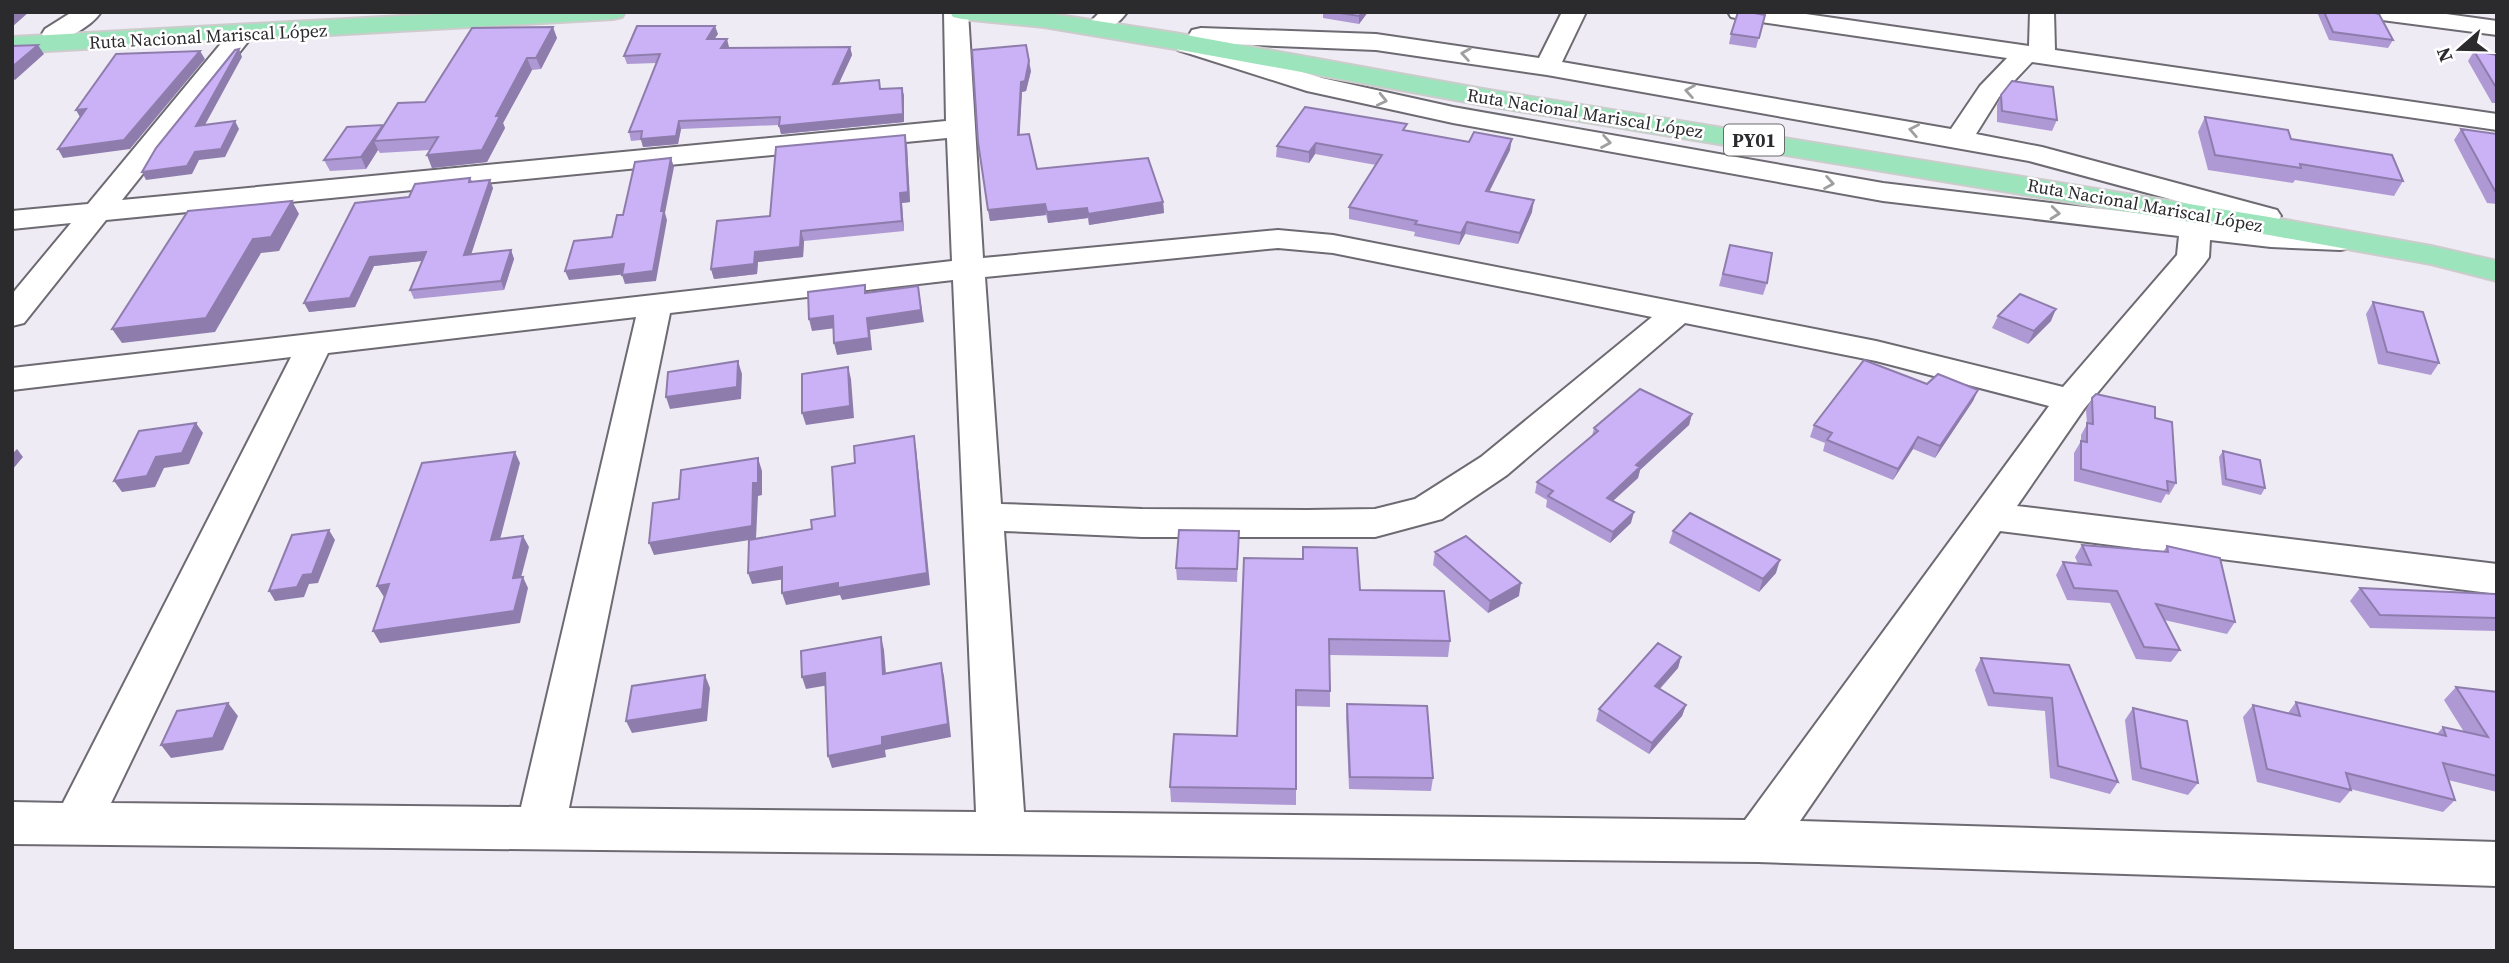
<svg xmlns="http://www.w3.org/2000/svg" width="2509" height="963" viewBox="0 0 2509 963" font-family="'Source Serif 4',serif">
<style>
.lines{fill:none;stroke-linecap:round;stroke-linejoin:round}
.minor-casing{stroke:#6d6a72;stroke-width:4}
.trunk-casing{stroke:#cccccd;stroke-width:4}
.minor{fill:#fff;fill-rule:evenodd}
.trunk{fill:#9ce4bb;fill-rule:evenodd}
.wall{fill:#af99d4}
.shaded-wall{fill:#8e7dac}
.building{fill:#cbb2f6;stroke:#8e7dac;stroke-width:2}
.oneway{stroke:#a09fa0}
.labels{text-anchor:middle;dominant-baseline:central;stroke-width:5;stroke-linejoin:round;paint-order:stroke}
.far-street-label{font-size:18px;fill:#2b2a2d;stroke:#fff}
.shield{fill:#fff;stroke:#6b6a6c;stroke-width:2}
.shield-label{font-size:19px;font-weight:bold;fill:#2b2a2d}
</style>
<rect width="100%" height="100%" fill="#eeebf4"/>
<g class="lines">
<defs>
<path id="minor" d="M72 12H101C91 27 62 44 45 39L42 34 45 29Z
M944 12H968L983 258 1278 230 1333 235 1876 341 2063 387 2177 255 2179 236 1883 201 1453 123 1307 91 1178 50 1174 45 1178 40 1191 38 1189 35 1192 30 1201 28 1376 34 1539 58 1562 12H1586L1562 62 1951 129 1980 86 2007 58 1740 19 1731 17 1728 12H1792L2029 46 2030 12H2054L2055 50 2497 114V130L2032 62 1999 97 1976 134 2042 147 2277 210 2281 216 2277 222 2266 225 2029 161 1547 75 1376 50 1206 43 1322 78 1453 107 1883 183 2271 229 2351 234 2356 241 2351 248 2340 250 2271 247 2210 240 2209 257 2204 264 2084 409 2017 506 2497 564V594L2000 531 1800 821 2497 842V886L1758 862 12 844V802L63 803 291 357 12 390V368L952 261 947 138 106 220 24 323 12 326V294L71 223 12 229V211L88 204 233 29 242 27 251 29 254 34 122 200 946 121ZM1278 248 1333 253 1652 317 1481 457 1415 499 1375 509 1307 510 1142 509 1001 504 985 277ZM953 280 976 812 569 808 670 313ZM636 317 521 807 111 803 328 353ZM1685 323 1876 361 2049 406 1745 820 1024 812 1004 531 1142 537H1375L1442 519 1507 475Z
M1100 12H1127C1118 25 1107 32 1092 28L1089 23Z
M2362 12H2432L2497 21V35L2374 19 2365 17Z"/>
<path id="trunk" d="M475 12H625L622 17 613 19 12 53V37Z
M950 12H1039L1175 33 1483 89 2269 217 2431 246 2497 261V281L2431 264 2269 235 1483 105 1175 49 1044 27 962 19 953 17Z"/>
</defs>
<use href="#minor" class="minor-casing"/>
<use href="#trunk" class="trunk-casing"/>
<use href="#minor" class="minor"/>
<use href="#trunk" class="trunk"/>
</g>
<path class="wall" d="M1314 12H1368L1359 24 1323 18V14Z
M2317 12H2371L2393 40 2388 48 2329 40Z
M1765 15 1756 48 1729 44 1731 34Z
M718 34 714 39 729 47V48L850 47 852 55 839 83 881 89 902 88 904 96V122L781 134 779 125 681 129 678 144 643 147 641 140 631 141 629 132 657 63 627 64 624 56Z
M557 38 541 69 532 70 503 123 505 128 487 162 432 168 427 155 430 150 380 153 378 150 366 169 330 171 324 160 383 125V126L425 102Z
M2474 51 2497 55V103H2492L2468 61Z
M1031 71 1026 91 1022 92 1019 135 1037 169 1163 202 1164 213 1089 225 1088 218 1048 223 1046 215 990 221 978 142Z
M2001 95 2057 120 2052 131 1997 122V105Z
M2205 117 2291 139 2403 181 2394 196 2295 180 2293 183 2208 170 2198 132Z
M2461 129 2497 134V204L2487 203 2454 140Z
M1407 131 1510 150 1489 192 1532 212 1518 244 1465 234 1459 245 1414 236 1415 232 1349 219V207L1376 165 1315 154 1309 163 1276 157 1277 146Z
M907 145 910 202 902 203 904 231 804 241 803 257 758 262 757 274 714 279 711 269 770 216Z
M470 178 472 181 493 188 471 254 511 250 514 259 504 290 414 299 410 290 422 261 374 266 355 307 309 312 409 197Z
M1730 245 1767 283 1763 295 1719 286Z
M2373 302 2439 363 2431 375 2378 364 2366 314Z
M1998 316 2051 321 2028 344 1992 328Z
M1927 384 1978 390 1973 401 1935 458 1913 449 1893 480 1823 451 1825 443 1810 437 1814 425Z
M2092 398 2155 418 2176 483 2169 495 2166 494 2161 503 2074 481V453L2081 441V435L2087 424 2086 410Z
M1692 414 1689 425 1640 470 1638 478 1613 501 1631 523 1610 543 1546 507 1547 500 1535 493 1537 482 1592 436 1594 428Z
M2223 451 2265 488 2261 495 2222 485 2219 457Z
M1239 531 1237 582 1177 580 1176 568Z
M1673 531 1776 573 1759 592 1669 543Z
M2082 545 2163 552 2167 546 2235 622 2227 634 2164 620 2180 650 2171 662 2136 659 2110 603 2067 600 2056 575 2063 562 2078 564 2075 557Z
M1435 552 1519 596 1488 613 1433 565Z
M2360 588 2497 596V631L2370 628 2350 601Z
M1360 590 1450 641 1448 657 1330 655V707L1296 706V805L1171 802 1170 787 1237 736Z
M1681 657 1678 668 1660 689 1686 705 1682 716 1649 754 1596 721 1599 709Z
M1981 658 2069 665 2118 782 2110 794 2050 778 2045 711 1988 706 1975 670Z
M2456 687 2497 692V792L2448 780 2455 800 2443 812 2350 789 2351 790 2340 803 2257 782 2243 717 2253 705 2288 713 2296 702 2437 734 2443 727 2464 732 2444 700Z
M1347 704 1433 778 1431 791 1349 789 1346 716Z
M2133 708 2198 783 2188 795 2132 780 2125 720Z"/>
<path class="shaded-wall" d="M12 12H29L12 27Z
M1362 12H1368L1359 24V16Z
M715 26 718 34 709 47 707 39Z
M553 27 557 38 541 69 536 58Z
M727 39 729 47 723 56 721 48Z
M38 45 44 54 15 80 12 77V67Z
M850 47 852 55 835 92 833 84Z
M239 49 242 57 200 134 196 126Z
M200 51 205 59 130 149 63 158 58 149Z
M527 58 532 70 503 123 505 128 487 162 432 168 427 155 496 116Z
M1029 61 1031 71 1026 91 1022 92 1019 146 1018 135 1021 82Z
M902 88 904 96V122L781 134 779 126Z
M86 109 81 119 76 110Z
M235 121 239 129 225 157 199 160 192 174 146 180 142 172 195 152Z
M679 121 681 129 678 144 643 147 641 139Z
M383 125 388 136 374 141 378 150 366 169 361 157Z
M905 135 907 145 910 202 902 203 904 231 902 221 900 193Z
M1512 139 1510 150 1484 202 1486 191Z
M1316 143 1315 154 1309 163V152Z
M671 158 674 167 665 213 667 220 656 281 625 284 622 275 661 211Z
M490 180 493 188 468 264 464 255Z
M1534 200 1532 212 1518 244 1520 233Z
M292 201 299 214 279 251 261 253 215 332 122 343 112 329 253 239Z
M1163 202 1164 213 1089 225 1088 214Z
M1045 204 1046 215 990 221 988 210Z
M1087 208 1088 218 1048 223 1047 212Z
M1467 222 1465 234 1459 245 1461 233Z
M801 231 804 241 803 257 758 262 757 274 714 279 711 269 755 252Z
M511 250 514 259 504 290 501 281Z
M426 252 430 260 374 266 355 307 309 312 304 303 370 257Z
M624 264 628 274 569 280 565 271Z
M918 286 924 322 870 330 872 350 837 355 834 343 867 318Z
M2056 309 2051 321 2028 344 2034 331Z
M833 316 836 328 812 331 809 319Z
M738 361 742 374 741 399 670 409 666 397Z
M848 367 851 379 854 418 806 425 802 413Z
M1978 390 1973 401 1935 458 1940 446Z
M1692 414 1689 425 1640 470 1638 478 1604 509 1607 498 1636 465Z
M196 423 203 433 189 464 164 468 155 487 122 492 114 481 156 457Z
M914 436 916 448 930 585 842 600 840 595 786 605 782 593Z
M1918 437 1913 449 1893 480 1898 469Z
M17 449 23 457 12 470V454Z
M515 452 520 463 497 551 491 540Z
M758 458 762 471V495L758 496 756 539 654 555 649 543 753 483Z
M1634 512 1631 523 1610 543 1613 532Z
M329 530 335 540 318 583 309 584 304 597 275 601 269 591 303 575Z
M523 536 529 547 518 589 513 578Z
M1780 560 1776 573 1759 592 1763 579Z
M782 567 786 579 752 584 748 573Z
M523 577 528 588 520 623 380 643 373 631Z
M1521 583 1519 596 1488 613 1490 601Z
M389 584 396 595 384 597 377 586Z
M881 637 884 650 887 686 883 674Z
M1681 657 1678 668 1652 697 1655 686Z
M941 663 944 676 951 737 885 750 886 757 832 768 828 756 882 737Z
M825 673 829 685 806 689 802 677Z
M705 675 710 688 707 721 632 733 626 721Z
M228 703 238 716 223 750 171 758 161 745Z
M1686 705 1682 716 1649 754 1652 743Z"/>
<path class="building" d="M1334 12H1362L1359 16Z
M1738 12H1749L1765 15 1759 38 1731 34Z
M2324 12H2371L2379 14 2393 40 2333 32Z
M637 26H715L707 39H727L721 48 850 47 833 84 879 80 880 89 902 88 903 114 779 126 780 117 679 121 676 136 641 139 642 131 629 132 660 54 624 56Z
M553 27 536 58H527L496 116H500L482 150 427 155 438 137 374 141 398 103 425 102 472 28Z
M38 45 12 67V46Z
M1026 45 1029 61 1025 81 1021 82 1018 135 1029 134 1037 169 1148 158 1163 202 1088 214 1087 208 1047 212 1045 204 988 210 978 142 972 50Z
M239 49 196 126 235 121 221 149 195 152 187 166 142 172 156 148 235 50Z
M200 51 124 140 58 149 86 109 76 110 116 54Z
M2474 51 2497 55V89Z
M2012 81 2053 87 2057 120 2002 111 2001 95Z
M1305 107 1407 124 1403 130 1469 142 1474 132 1512 139 1486 191 1534 200 1520 233 1467 222 1461 233 1415 224 1417 221 1349 207 1382 155 1316 143 1309 152 1277 146Z
M2205 117 2288 130 2291 139 2392 155 2403 181 2300 164 2301 168 2215 155Z
M383 125 361 157 324 160 347 127Z
M2461 129 2497 134V191H2495Z
M905 135 908 192 900 193 902 221 801 231 800 247 755 252 754 264 711 269 717 221 770 216 776 147Z
M671 158 661 211H664L653 271 622 275 624 264 565 271 574 241 612 237 617 215H623L635 162Z
M470 178 469 182 490 180 464 255 511 250 501 281 410 290 426 252 370 257 350 298 304 303 355 203 409 197 415 184Z
M292 201 271 237 253 239 206 318 112 329 188 211Z
M1730 245 1772 253 1767 283 1723 274Z
M865 285V293L918 286 921 310 867 318 869 338 834 343 833 316 809 319 808 292Z
M2020 294 2056 309 2034 331 1998 316Z
M2373 302 2423 312 2439 363 2387 352Z
M1864 360 1927 384 1938 374 1978 390 1940 446 1918 437 1898 469 1827 440 1832 433 1814 425Z
M738 361 737 387 666 397 668 372Z
M848 367 850 406 802 413V374Z
M1640 389 1692 414 1636 465 1640 467 1607 498 1634 512 1613 532 1548 496 1553 491 1537 482 1598 431 1594 428Z
M2096 394 2155 407V418L2172 422 2176 483 2167 481 2168 491 2081 469V441L2087 442V423L2093 424 2092 398Z
M196 423 182 453 156 457 147 476 114 481 139 431Z
M914 436 927 573 838 588V583L782 593V567L748 573 749 540 812 529 811 520 835 516 832 467 855 463 854 446Z
M2223 451 2260 460 2265 488 2226 479Z
M515 452 491 540 523 536 513 578 523 577 514 611 373 631 389 584 377 586 422 463Z
M758 458V483H753L752 526 649 543 653 503 679 499 681 470Z
M1690 513 1780 560 1763 579 1673 531Z
M329 530 312 574 303 575 297 587 269 591 292 535Z
M1179 530 1239 531 1237 569 1176 568Z
M1466 536 1521 583 1490 601 1435 552Z
M2082 545 2168 552 2167 546 2220 558 2235 622 2156 604 2180 650 2144 647 2117 591 2074 588 2063 562 2091 565Z
M1303 547 1357 548 1360 590 1444 591 1450 641 1329 639 1330 691 1296 690V789L1170 787 1174 734 1237 736 1244 558 1303 559Z
M2360 588 2495 594 2497 596V618L2380 615Z
M881 637 883 674 941 663 948 724 882 737V745L828 756 825 673 802 677 801 651Z
M1658 643 1681 657 1655 686 1686 705 1652 743 1599 709Z
M1981 658 2069 665 2118 782 2058 766 2052 698 1994 693Z
M705 675 702 709 626 721 632 686Z
M2456 687 2497 692V776L2443 763 2455 800 2346 773 2351 790 2267 769 2253 705 2300 716 2296 702 2446 736 2443 727 2488 737Z
M228 703 213 738 161 745 177 711Z
M1347 704 1427 706 1433 778 1350 777Z
M2133 708 2187 721 2198 783 2141 768Z"/>
<defs><path id="oneway-chevron" d="M-2-3.5L2.5 0L-2 3.5" fill="none" stroke-width="1.6" stroke-linecap="round" stroke-linejoin="round" transform="scale(1.75)"/></defs>
<g class="oneway">
<use href="#oneway-chevron" transform="translate(1466 54) rotate(-171)"/>
<use href="#oneway-chevron" transform="translate(1690 91) rotate(-170)"/>
<use href="#oneway-chevron" transform="translate(1382 100) rotate(13)"/>
<use href="#oneway-chevron" transform="translate(1914 130) rotate(-169)"/>
<use href="#oneway-chevron" transform="translate(1606 142) rotate(10)"/>
<use href="#oneway-chevron" transform="translate(1829 183) rotate(10)"/>
<use href="#oneway-chevron" transform="translate(2055 213) rotate(6)"/>
</g>
<g class="labels">
<g class="far-street-label">
<text transform="translate(208 36) rotate(-3)">Ruta Nacional Mariscal López</text>
<text transform="translate(1585 113) rotate(9)">Ruta Nacional Mariscal López</text>
<text transform="translate(2145 205) rotate(10)">Ruta Nacional Mariscal López</text>
</g>
<rect class="shield" x="1724" y="124.5" width="60" height="31" rx="5"/>
<g class="shield-label">
<text x="1754" y="140">PY01</text>
</g>
</g>
<rect width="2509" height="963" fill="none" stroke="#2b2a2d" stroke-width="28"/>
<g transform="translate(2460 49) rotate(250)" stroke="#ffffff" stroke-width="5" paint-order="stroke">
<path d="M0-5L12 26L0 18L-12 26Z" fill="#2b2a2d"/>
<text y="-10" font-size="19" font-weight="bold" text-anchor="middle" fill="#2b2a2d">N</text>
</g>
</svg>
